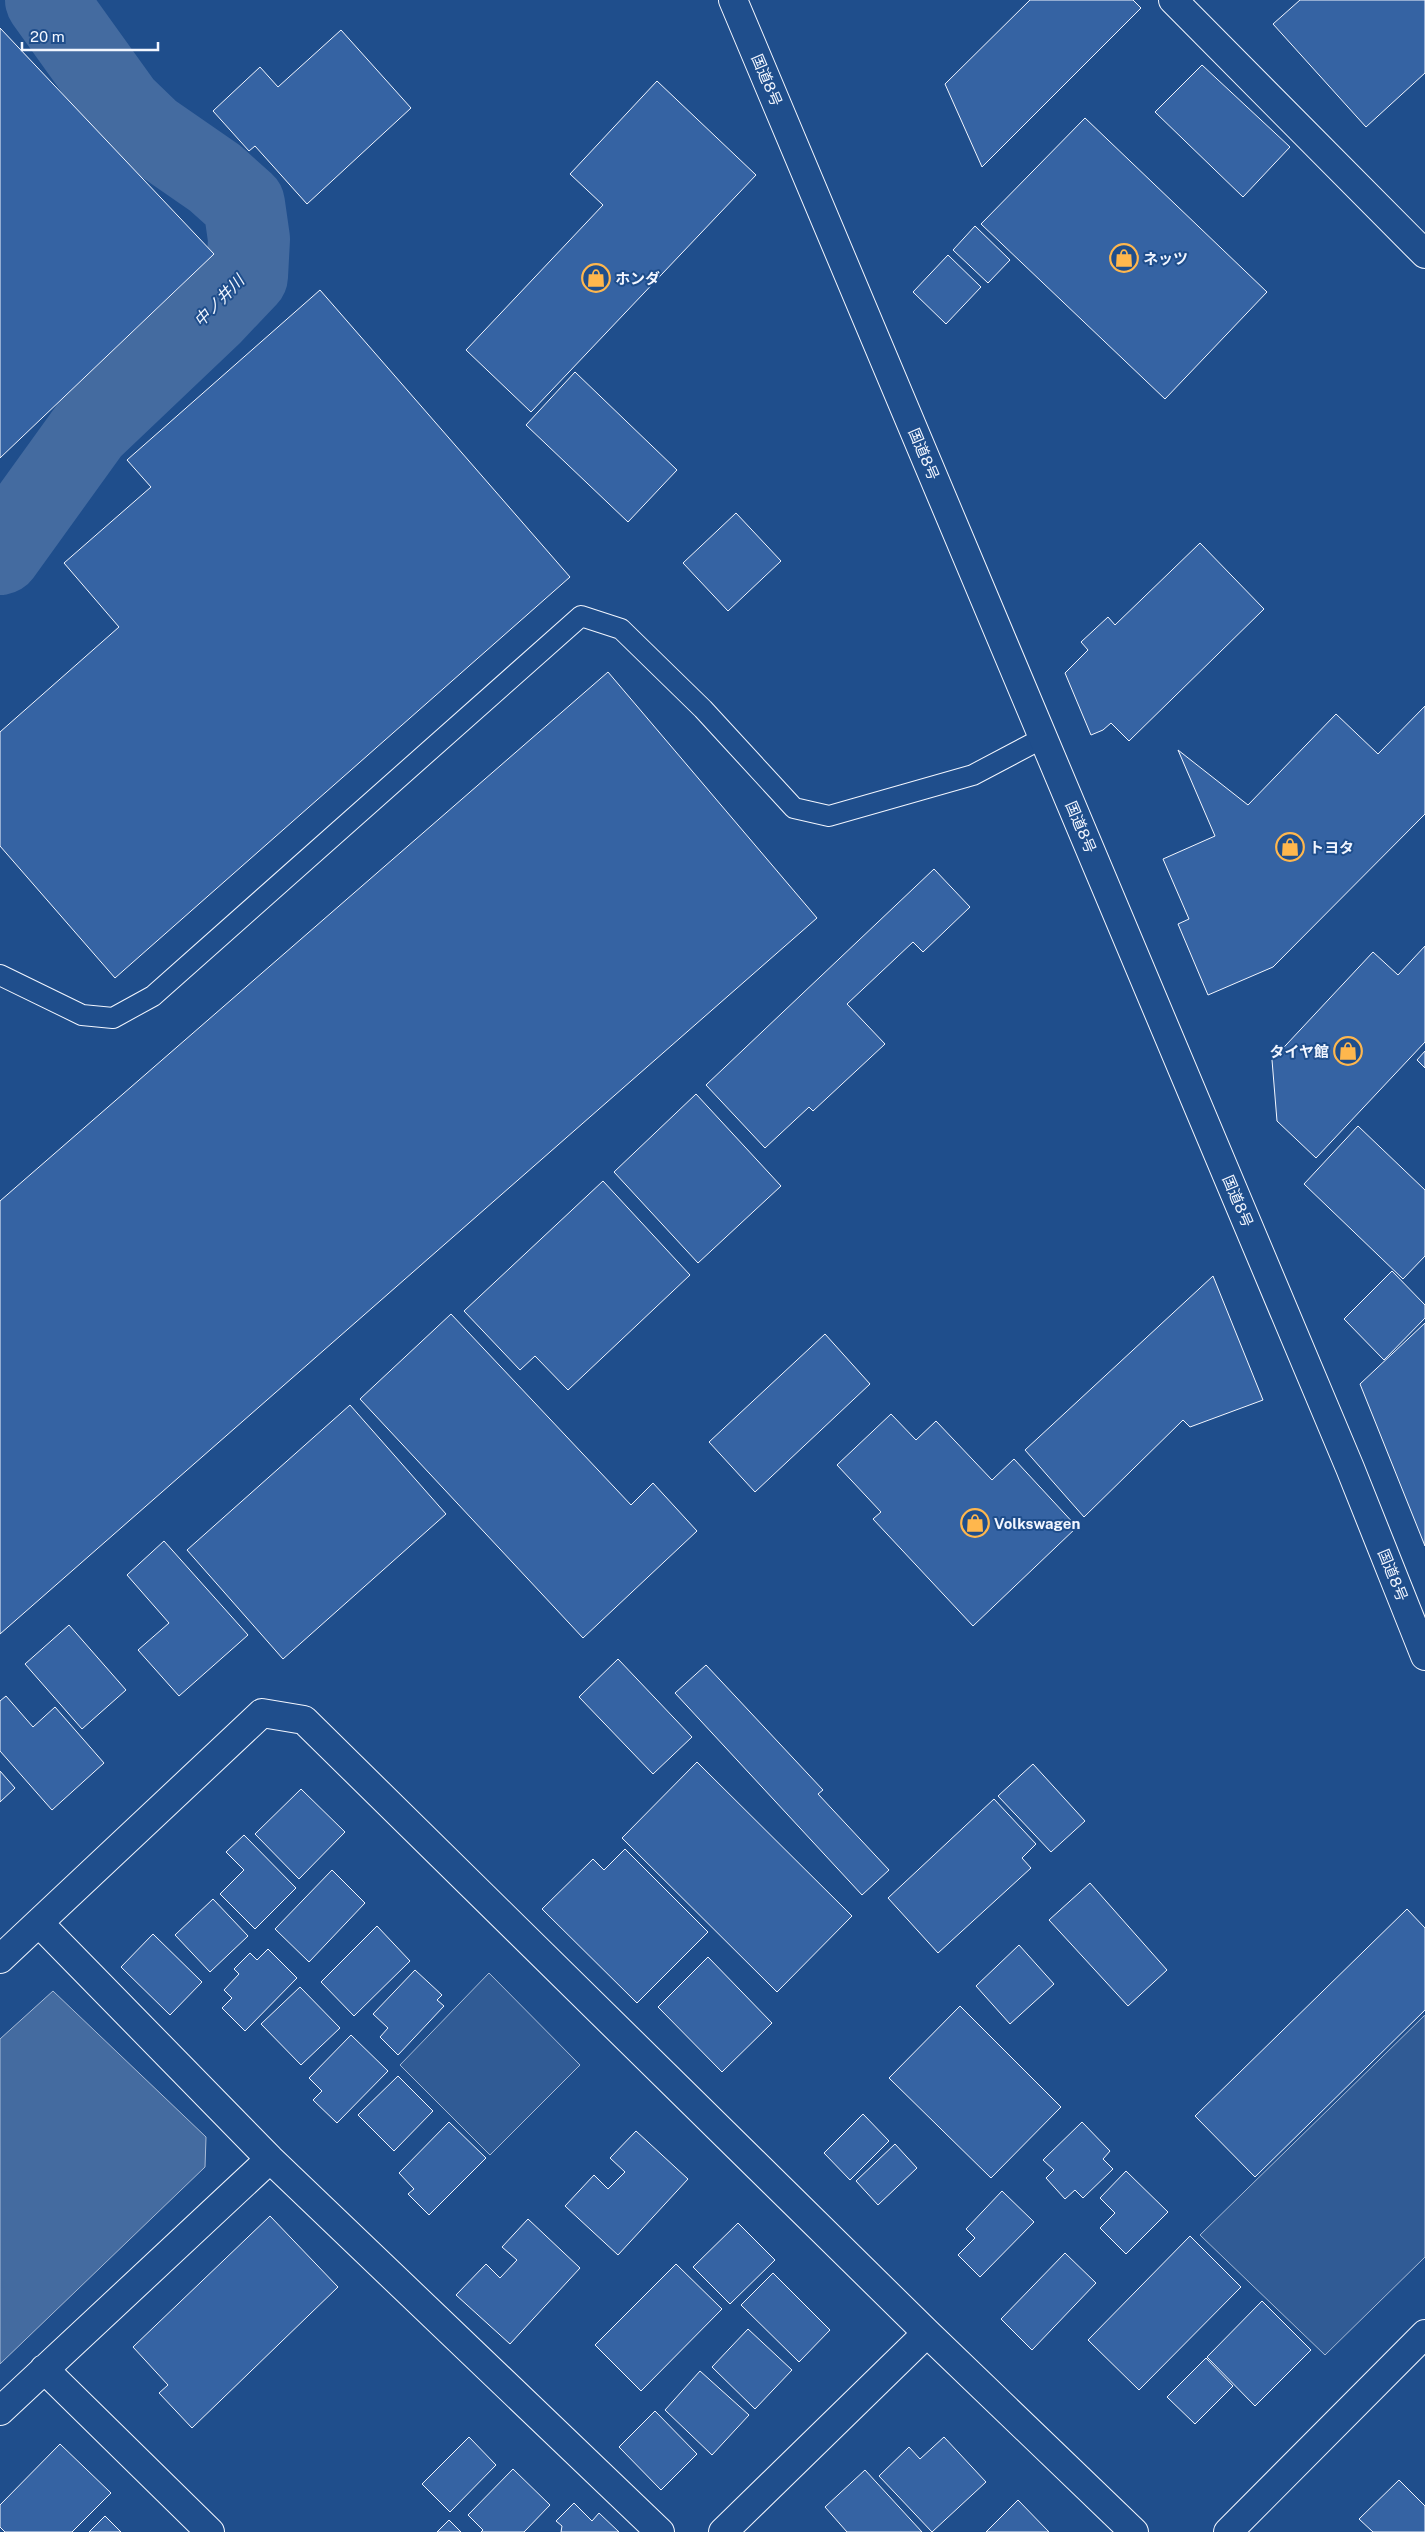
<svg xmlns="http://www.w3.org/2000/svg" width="1425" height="2532" viewBox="0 0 1425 2532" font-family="'Public Sans','Noto Sans JP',sans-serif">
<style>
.built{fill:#305b95;stroke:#a8bbd7}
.water{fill:#446ba0;stroke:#a8bbd7}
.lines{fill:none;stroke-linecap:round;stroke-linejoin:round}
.river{stroke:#446ba0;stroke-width:82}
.building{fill:#3563a3;stroke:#f2f6ff}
.lane-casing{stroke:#f2f6ff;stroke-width:22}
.street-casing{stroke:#f2f6ff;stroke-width:30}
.secondary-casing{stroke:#f2f6ff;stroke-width:30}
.highway-casing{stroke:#f2f6ff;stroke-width:30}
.lane{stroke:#1f4e8c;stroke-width:20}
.street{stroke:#1f4e8c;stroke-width:28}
.secondary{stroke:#1f4e8c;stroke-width:28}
.highway{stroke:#1f4e8c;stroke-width:28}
.labels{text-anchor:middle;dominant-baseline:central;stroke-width:4;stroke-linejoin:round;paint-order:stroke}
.street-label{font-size:15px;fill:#f2f6ff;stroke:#1f4e8c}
.poi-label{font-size:15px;font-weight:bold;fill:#f2f6ff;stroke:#1f4e8c;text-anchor:start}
.water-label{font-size:16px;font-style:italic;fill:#f2f6ff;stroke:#1f4e8c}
</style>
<rect width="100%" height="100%" fill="#1f4e8c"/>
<path class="built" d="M489 1973 580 2065 490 2155 400 2065Z
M1425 2015V2257L1325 2355 1200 2235Z"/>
<path class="water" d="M53 1991 206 2137 205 2167 0 2364V2039Z"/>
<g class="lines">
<path class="river" d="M0 554 90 429 211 314 247 276 249 239 244 204 215 178 150 133 122 106 46 0"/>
</g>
<path class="building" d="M1030 0H1133L1141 8 982 167 945 84Z
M1300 0H1425V73L1366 127 1273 24Z
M0 28 214 254 0 458Z
M341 30 411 108 307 204 255 146 249 151 213 111 260 67 278 87Z
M1202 65 1290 147 1243 197 1155 112Z
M657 81 756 175 531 412 466 350 603 205 570 174Z
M1085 118 1267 292 1165 399 981 224Z
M975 226 1010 260 988 283 953 250Z
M948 255 981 287 946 324 913 292Z
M320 290 570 577 115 978 0 846V732L119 627 64 563 151 487 127 460Z
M575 372 677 470 628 522 526 425Z
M736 513 781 561 728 611 683 563Z
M1200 543 1264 609 1129 741 1111 723 1103 730 1091 735 1065 673 1088 650 1081 642 1108 617 1115 625Z
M608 672 817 918 0 1634V1201Z
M1425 706V814L1273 967 1208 995 1178 924 1189 919 1163 859 1215 836 1178 750 1248 805 1336 714 1378 754Z
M934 869 970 907 923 952 913 942 847 1004 885 1044 813 1111 809 1107 765 1148 706 1085Z
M1425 946V1042L1316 1158 1277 1121 1272 1060 1373 952 1398 975Z
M1425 1051V1068L1417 1060Z
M696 1094 781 1186 698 1263 614 1172Z
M1358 1126 1425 1190V1256L1403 1279 1304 1184Z
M603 1181 690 1275 568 1390 535 1356 520 1370 464 1311Z
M1392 1271 1425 1305V1318L1384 1360 1344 1319Z
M1213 1276 1263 1400 1190 1427 1183 1420 1084 1517 1025 1450Z
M451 1314 631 1505 653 1483 697 1531 583 1638 360 1399Z
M1425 1323V1546L1360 1384Z
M825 1334 870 1384 755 1492 709 1442Z
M350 1405 446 1514 283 1659 187 1550Z
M891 1414 916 1440 936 1421 992 1480 1014 1459 1077 1527 973 1626 873 1519 881 1512 837 1465Z
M164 1541 248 1635 179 1696 138 1650 169 1623 127 1575Z
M69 1625 126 1690 82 1729 25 1664Z
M618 1659 692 1737 653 1774 579 1697Z
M706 1665 823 1790 818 1794 889 1870 862 1895 675 1693Z
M6 1696 33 1727 55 1707 104 1763 52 1810 0 1751V1701Z
M697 1762 852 1916 777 1992 622 1838Z
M1033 1764 1085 1821 1051 1852 998 1796Z
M0 1771 15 1788 0 1802Z
M301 1789 345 1832 299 1879 255 1834Z
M994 1799 1036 1844 1022 1858 1031 1868 938 1953 888 1898Z
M244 1835 296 1888 255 1929 220 1894 244 1870 226 1852Z
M625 1849 708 1932 637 2003 542 1909 593 1859 604 1870Z
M332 1870 365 1903 309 1962 275 1929Z
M1090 1883 1167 1970 1128 2006 1049 1920Z
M213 1899 248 1936 210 1972 175 1935Z
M1407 1909 1425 1928V2010L1255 2177 1195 2116Z
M377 1926 410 1961 354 2016 321 1982Z
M153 1934 202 1982 170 2015 121 1967Z
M1019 1945 1054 1984 1010 2024 976 1986Z
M268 1949 297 1978 245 2031 222 2008 232 1998 224 1990 239 1974 234 1969 250 1953 257 1960Z
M708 1957 772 2023 722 2072 658 2007Z
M415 1970 442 1995 437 2000 444 2006 398 2055 380 2037 388 2028 373 2014Z
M300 1987 340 2028 301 2065 261 2024Z
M960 2006 1061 2107 991 2178 889 2078Z
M351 2035 388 2071 337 2123 313 2100 322 2091 309 2078Z
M398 2076 433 2111 394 2151 358 2115Z
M863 2114 889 2141 850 2180 824 2153Z
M449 2122 486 2158 429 2215 408 2194 414 2189 399 2173Z
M1082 2122 1110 2151 1103 2159 1113 2169 1083 2198 1075 2190 1065 2199 1046 2178 1054 2170 1043 2160Z
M636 2131 688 2179 618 2255 565 2206 594 2175 608 2189 625 2172 610 2158Z
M895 2144 917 2168 878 2205 856 2181Z
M1126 2171 1168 2212 1126 2254 1100 2228 1115 2213 1100 2198Z
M1002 2191 1034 2222 980 2277 958 2255 975 2238 966 2229Z
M270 2216 338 2287 192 2428 159 2393 168 2385 133 2347Z
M528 2219 580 2268 510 2344 456 2295 486 2264 500 2278 517 2260 502 2247Z
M738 2223 775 2260 730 2304 693 2267Z
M1190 2236 1241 2287 1139 2390 1088 2340Z
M1065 2253 1096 2283 1032 2350 1001 2319Z
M676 2264 722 2309 641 2391 595 2345Z
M773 2273 830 2330 799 2362 741 2305Z
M1262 2301 1311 2350 1255 2406 1207 2357Z
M748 2329 792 2370 755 2409 712 2367Z
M1206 2358 1233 2386 1195 2424 1167 2397Z
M700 2371 749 2415 712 2455 665 2410Z
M655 2411 697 2454 661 2490 619 2447Z
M469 2437 496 2465 450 2512 422 2484Z
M944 2437 986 2482 932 2532 879 2476 909 2447 920 2459Z
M60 2444 111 2493 72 2532H5L0 2527V2505Z
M513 2469 550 2505 524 2532H481L483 2530 468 2515Z
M865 2470 922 2532H847L825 2507Z
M1399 2480 1425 2506V2532H1373L1359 2519Z
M1018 2500 1049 2532H986Z
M574 2503 592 2521 599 2513 619 2532H561L562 2526 556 2521Z
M105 2516 121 2532H89Z
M449 2520 461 2532H437Z"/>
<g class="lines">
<defs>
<path id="lane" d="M0 975 82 1015 113 1018 153 996 581 616 621 629 703 709 794 808 829 816 973 775 1043 738"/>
<path id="street" d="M1173 0 1425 254
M39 1923 270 2159 660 2532
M0 1959 262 1713 304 1720 927 2333 1134 2532
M44 2369 210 2532
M0 2411 270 2159
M723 2532 927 2333"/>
<path id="secondary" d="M1228 2532 1425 2334"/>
<path id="highway" d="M733 0 1350 1468 1425 1656"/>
</defs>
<use href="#lane" class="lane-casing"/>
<use href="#street" class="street-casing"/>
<use href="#secondary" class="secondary-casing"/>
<use href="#highway" class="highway-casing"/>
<use href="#lane" class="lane"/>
<use href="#street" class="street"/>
<use href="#secondary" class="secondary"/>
<use href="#highway" class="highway"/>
</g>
<defs>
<symbol id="shop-ring" viewBox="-11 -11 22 22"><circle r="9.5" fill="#1f4e8c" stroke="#ffb74d" stroke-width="1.5"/><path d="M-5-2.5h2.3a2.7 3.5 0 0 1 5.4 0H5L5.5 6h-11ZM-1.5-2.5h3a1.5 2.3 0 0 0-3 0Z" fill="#ffb74d"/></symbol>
</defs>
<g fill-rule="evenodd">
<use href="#shop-ring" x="1108" y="242" width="32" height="32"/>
<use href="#shop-ring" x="580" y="262" width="32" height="32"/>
<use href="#shop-ring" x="1274" y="831" width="32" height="32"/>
<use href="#shop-ring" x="1332" y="1035" width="32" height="32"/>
<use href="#shop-ring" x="959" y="1507" width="32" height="32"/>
</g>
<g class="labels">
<g class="street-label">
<text transform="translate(767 80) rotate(67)">国道8号</text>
<text transform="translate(924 454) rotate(67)">国道8号</text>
<text transform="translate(1081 827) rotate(67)">国道8号</text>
<text transform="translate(1238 1201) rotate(67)">国道8号</text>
<text transform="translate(1393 1575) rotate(68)">国道8号</text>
</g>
<g class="poi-label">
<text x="1143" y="258">ネッツ</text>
<text x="615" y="278">ホンダ</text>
<text x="1309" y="847">トヨタ</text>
<text x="1329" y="1051" text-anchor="end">タイヤ館</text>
<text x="994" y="1523">Volkswagen</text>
</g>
<g class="water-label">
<text transform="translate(219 301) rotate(-46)">中ノ井川</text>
</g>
</g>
<path d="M22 42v8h136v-8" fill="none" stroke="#f2f6ff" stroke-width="2.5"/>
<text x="30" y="42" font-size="15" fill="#f2f6ff" stroke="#1f4e8c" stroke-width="4" paint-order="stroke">20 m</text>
</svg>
